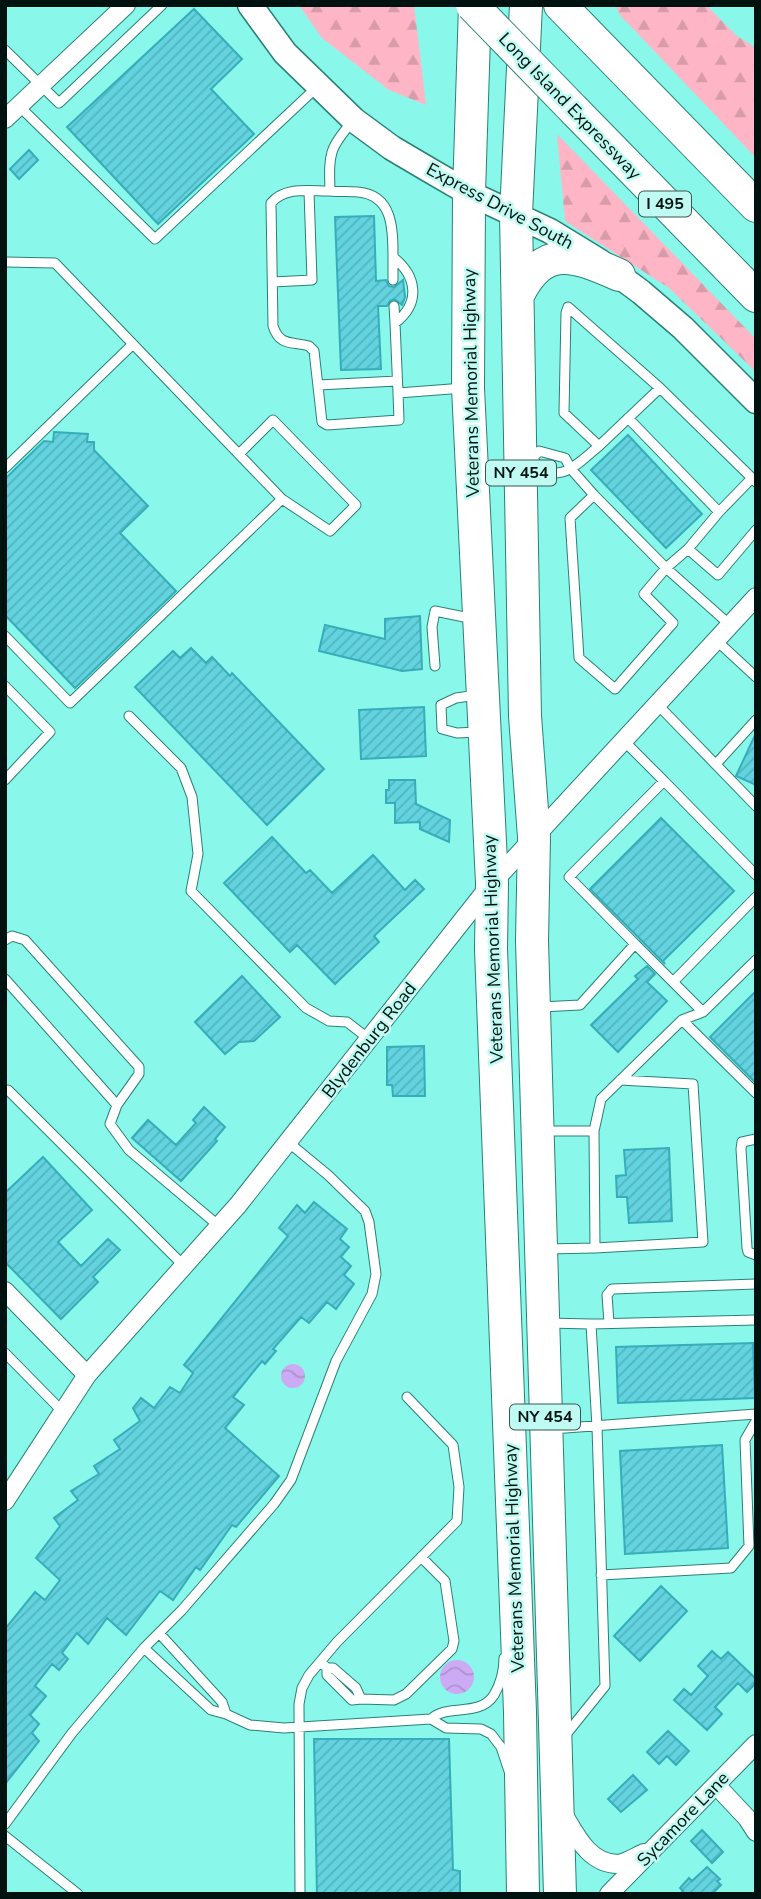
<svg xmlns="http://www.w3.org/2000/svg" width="761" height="1899" viewBox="0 0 761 1899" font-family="'Nunito Sans',sans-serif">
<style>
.forest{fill:url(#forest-firs)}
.water{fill:url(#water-waves)}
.building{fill:url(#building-hatch);stroke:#36adb9;stroke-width:2}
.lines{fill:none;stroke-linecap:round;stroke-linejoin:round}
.lane-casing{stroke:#2a8177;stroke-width:11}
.street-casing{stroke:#2a8177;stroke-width:20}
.secondary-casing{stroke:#2a8177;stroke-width:27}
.highway-casing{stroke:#2a8177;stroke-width:34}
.lane{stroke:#fff;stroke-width:9}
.street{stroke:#fff;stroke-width:18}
.secondary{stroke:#fff;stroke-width:24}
.highway{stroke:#fff;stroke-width:32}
.highway-bridge-casing{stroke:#2a8177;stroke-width:34;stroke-linecap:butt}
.highway-bridge{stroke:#fff;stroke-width:32}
.labels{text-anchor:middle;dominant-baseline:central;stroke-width:5;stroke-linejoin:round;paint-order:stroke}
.shield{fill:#bffbf2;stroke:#395853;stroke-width:2}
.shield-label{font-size:16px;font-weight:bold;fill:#00120f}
.street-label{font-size:18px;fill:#00120f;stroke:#bffbf2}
</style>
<defs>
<pattern id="forest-firs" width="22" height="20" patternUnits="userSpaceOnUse" patternTransform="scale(1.75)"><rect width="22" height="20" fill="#feb6c6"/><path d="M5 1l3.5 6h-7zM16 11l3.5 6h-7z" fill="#d89ba9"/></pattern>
<pattern id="water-waves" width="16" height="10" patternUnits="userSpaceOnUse" patternTransform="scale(1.75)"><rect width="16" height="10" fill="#ccabf4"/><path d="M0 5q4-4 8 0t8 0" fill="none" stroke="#ad92d0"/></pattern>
<pattern id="building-hatch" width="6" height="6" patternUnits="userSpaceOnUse" patternTransform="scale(1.75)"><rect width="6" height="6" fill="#62d3df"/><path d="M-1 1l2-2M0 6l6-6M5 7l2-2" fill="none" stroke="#53b4be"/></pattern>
</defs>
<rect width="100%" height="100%" fill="#89f7e9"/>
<path class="forest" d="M299 5H414L426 105 389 90 322 38Z
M615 5H706L737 36 756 48V158L620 15Z
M557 134 756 339V372L669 288 565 221Z"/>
<path class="water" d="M281 1376a12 12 0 1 1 24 0a12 12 0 1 1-24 0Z
M440 1677a17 17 0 1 1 34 0a17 17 0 1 1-34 0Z"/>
<path class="building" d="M194 9 242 59 211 89 254 134 158 224 67 127Z
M29 150 38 160 19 179 10 169Z
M374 216 376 281 386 280 389 286 394 287 403 280 405 297 402 305 394 299 390 301 387 306H378L381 369 341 370 335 217Z
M54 432 88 434 87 442H94V450L148 506 120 533 176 591 75 688 5 615V479L44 441 53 442Z
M628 435 702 514 666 548 591 470Z
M420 616 422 669 402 671 319 651 325 625 385 639V619Z
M191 648 206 663 212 657 230 676 232 673 324 769 267 825 135 687 173 651 180 658Z
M424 707 426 756 361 759 359 710Z
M756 733V785L736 776Z
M389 780H415L416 804 450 820 449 842 420 829V822L395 823V803H386V790H389Z
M661 818 734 891 663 961 665 964 590 889Z
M272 837 306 873 310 870 332 893 373 855 405 890 415 880 424 889 374 936 379 942 335 984 297 945 290 952 224 883Z
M647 966 655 974 647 982 667 1001 618 1052 591 1025 638 979 635 976Z
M242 976 280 1017 254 1041 239 1042 225 1054 195 1022Z
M756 991V1083L710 1037Z
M424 1046 425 1096H393L392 1085H387V1047Z
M204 1107 225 1127 215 1139 217 1141 181 1181 132 1138 148 1120 176 1145 196 1123 193 1120Z
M669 1148 672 1221 629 1223 627 1197H617L616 1176 626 1175 624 1150Z
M43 1157 92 1210 58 1242 81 1266 108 1239 120 1250 93 1277 98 1282 61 1319 5 1262V1193Z
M314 1202 347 1229 340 1239 349 1247 341 1257 351 1266 344 1275 354 1284 336 1309 327 1302 309 1323 301 1317 273 1349 276 1351 265 1364 262 1361 233 1397 244 1405 225 1428 279 1476 236 1527 232 1525 200 1570 196 1567 173 1600 160 1591 126 1635 107 1618 88 1644 77 1633 62 1653 68 1659 59 1670 52 1664 35 1686 46 1696 30 1715 39 1724 32 1733 39 1741 5 1784V1629L35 1592 45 1600 60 1580 36 1558 60 1526 54 1518 78 1500 71 1491 99 1474 94 1466 120 1449 114 1440 140 1421 133 1408 141 1398 154 1408 170 1387 180 1393 193 1373 184 1365 288 1236 279 1228 297 1205 305 1213Z
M753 1343 755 1398 618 1403 616 1347Z
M722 1445 728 1548 625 1554 620 1451Z
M661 1586 687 1611 640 1661 614 1636Z
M712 1651 721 1659 728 1652 756 1679V1683L747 1692 738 1683 715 1707 722 1714 707 1730 674 1700 684 1689 691 1695 708 1676 698 1666Z
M668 1731 689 1751 676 1765 667 1756 659 1764 647 1752Z
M314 1739H449L453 1870 460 1871V1894H317Z
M633 1775 647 1790 621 1812 608 1799Z
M702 1830 723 1852 712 1863 691 1841Z
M707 1867 720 1879 717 1881 721 1885 712 1894H680L683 1891 680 1888 689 1878 692 1881Z"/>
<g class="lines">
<defs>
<path id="lane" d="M5 50 59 103 162 5
M19 106 155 239 316 88
M353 121C328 149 329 155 330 191 339 192 349 191 358 192 393 195 393 229 393 257 417 276 421 303 395 323L398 393 464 388
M330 191C310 191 285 186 271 203L273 326C280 347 292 341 309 346L314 351 322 422 327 425 399 420 398 393
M393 257V280
M5 262 55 263 282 499 330 531 356 505 273 420 239 454
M273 282 312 280 309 191
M394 306 395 323
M318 385 397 381
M628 418 719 512 752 478
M599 446 660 388
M5 468 133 344
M594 495 666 568 688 549 718 575 756 530
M688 549 719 512
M730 625 666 568 644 594 673 623 615 689 579 658 570 518 594 495 571 469 565 458 539 451 532 459C557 489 577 464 599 446L564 413 566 313 568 307 660 388 756 482
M5 636 70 703 282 499
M716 640 756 677
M435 666 432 627 435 611 474 619
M5 686 50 732 5 780
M477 695 456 698 441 705 442 729 457 733 478 732
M657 704 756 806
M129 716 181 768 192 797 198 854 191 891 306 1008 329 1021 347 1022 369 1039
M623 740 664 781 569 877 635 944
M716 764 756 720
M664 781 756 875
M5 940 12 936 25 940 139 1067V1074L117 1105 110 1124 129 1150 219 1226
M5 979 117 1105
M673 982 756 897
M540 1007 580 1005 635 944 703 1012 682 1020
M703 1012 756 960
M8 1090 183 1265
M541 1131H594L601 1099 682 1020 756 1093
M756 1139 742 1142 741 1149 747 1248 748 1252 756 1255
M595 1248 703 1242 693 1084 620 1080
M546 1249 595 1248 594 1131
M547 1323 591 1324
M609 1323 607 1295 612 1289 756 1284
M5 1353 62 1411
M552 1429 756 1414
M601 1575 731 1568 749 1546 745 1440 756 1421
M159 1633 222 1702 226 1714
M144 1648 211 1710 226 1714 250 1725 284 1728 431 1719 446 1728 481 1729 491 1734 501 1747 509 1771
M321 1662 327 1668H333L356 1688 361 1699 394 1700 406 1694 452 1649 454 1641 445 1581 421 1557
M327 1668V1675L352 1700 361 1699
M431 1719C448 1703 479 1718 494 1695 501 1683 504 1672 504 1658
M564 1737 605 1686 597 1427 591 1324 756 1320
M5 1824 72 1733 144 1648 182 1610 274 1504 291 1480 336 1361 372 1294 376 1274 369 1222 365 1211 328 1175 288 1142
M5 1836 78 1894
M300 1894 299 1704 302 1688 309 1675 337 1642 457 1521 459 1487 453 1445 407 1397"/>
<path id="street" d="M5 119 126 5
M5 1291 87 1375
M5 1501 87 1375 238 1205 492 883 756 597
M716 1785 747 1818 756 1832
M562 1812C575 1833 588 1864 618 1864 626 1863 637 1856 644 1853
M609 1894 756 1744"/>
<path id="secondary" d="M250 5 285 53 354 120 392 148 431 171 469 193 550 231 599 261 641 292 683 328 756 401"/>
<path id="highway" d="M475 5 469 193 468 388 492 883 491 949 520 1712 523 1894
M526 5 516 214 525 716 534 837 532 941 560 1894
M560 5 756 206
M575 111 756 296
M518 295C544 243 574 255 619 275"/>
</defs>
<use href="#lane" class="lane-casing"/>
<use href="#street" class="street-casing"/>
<use href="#secondary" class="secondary-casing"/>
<use href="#highway" class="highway-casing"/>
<use href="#lane" class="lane"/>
<use href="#street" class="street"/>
<use href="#secondary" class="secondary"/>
<use href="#highway" class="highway"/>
<defs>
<path id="highway-bridge" d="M472 5 575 111"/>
</defs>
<use href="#highway-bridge" class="highway-bridge-casing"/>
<use href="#highway-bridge" class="highway-bridge"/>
</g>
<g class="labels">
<g class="shield">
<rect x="639" y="191.5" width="52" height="25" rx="5"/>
<rect x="486" y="460.5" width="70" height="25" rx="5"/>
<rect x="510" y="1404.5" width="70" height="25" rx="5"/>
</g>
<g class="shield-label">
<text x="665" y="204">I 495</text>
<text x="521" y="473">NY 454</text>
<text x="545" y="1417">NY 454</text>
</g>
<g class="street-label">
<text transform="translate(570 106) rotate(46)">Long Island Expressway</text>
<text transform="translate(500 206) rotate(28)">Express Drive South</text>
<text transform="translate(471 383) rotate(-91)">Veterans Memorial Highway</text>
<text transform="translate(493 949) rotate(-92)">Veterans Memorial Highway</text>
<text transform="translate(369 1040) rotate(-52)">Blydenburg Road</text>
<text transform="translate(514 1558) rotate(-92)">Veterans Memorial Highway</text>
<text transform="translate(683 1819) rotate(-46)">Sycamore Lane</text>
</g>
</g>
<rect width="761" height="1899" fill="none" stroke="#00120f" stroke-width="14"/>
</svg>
